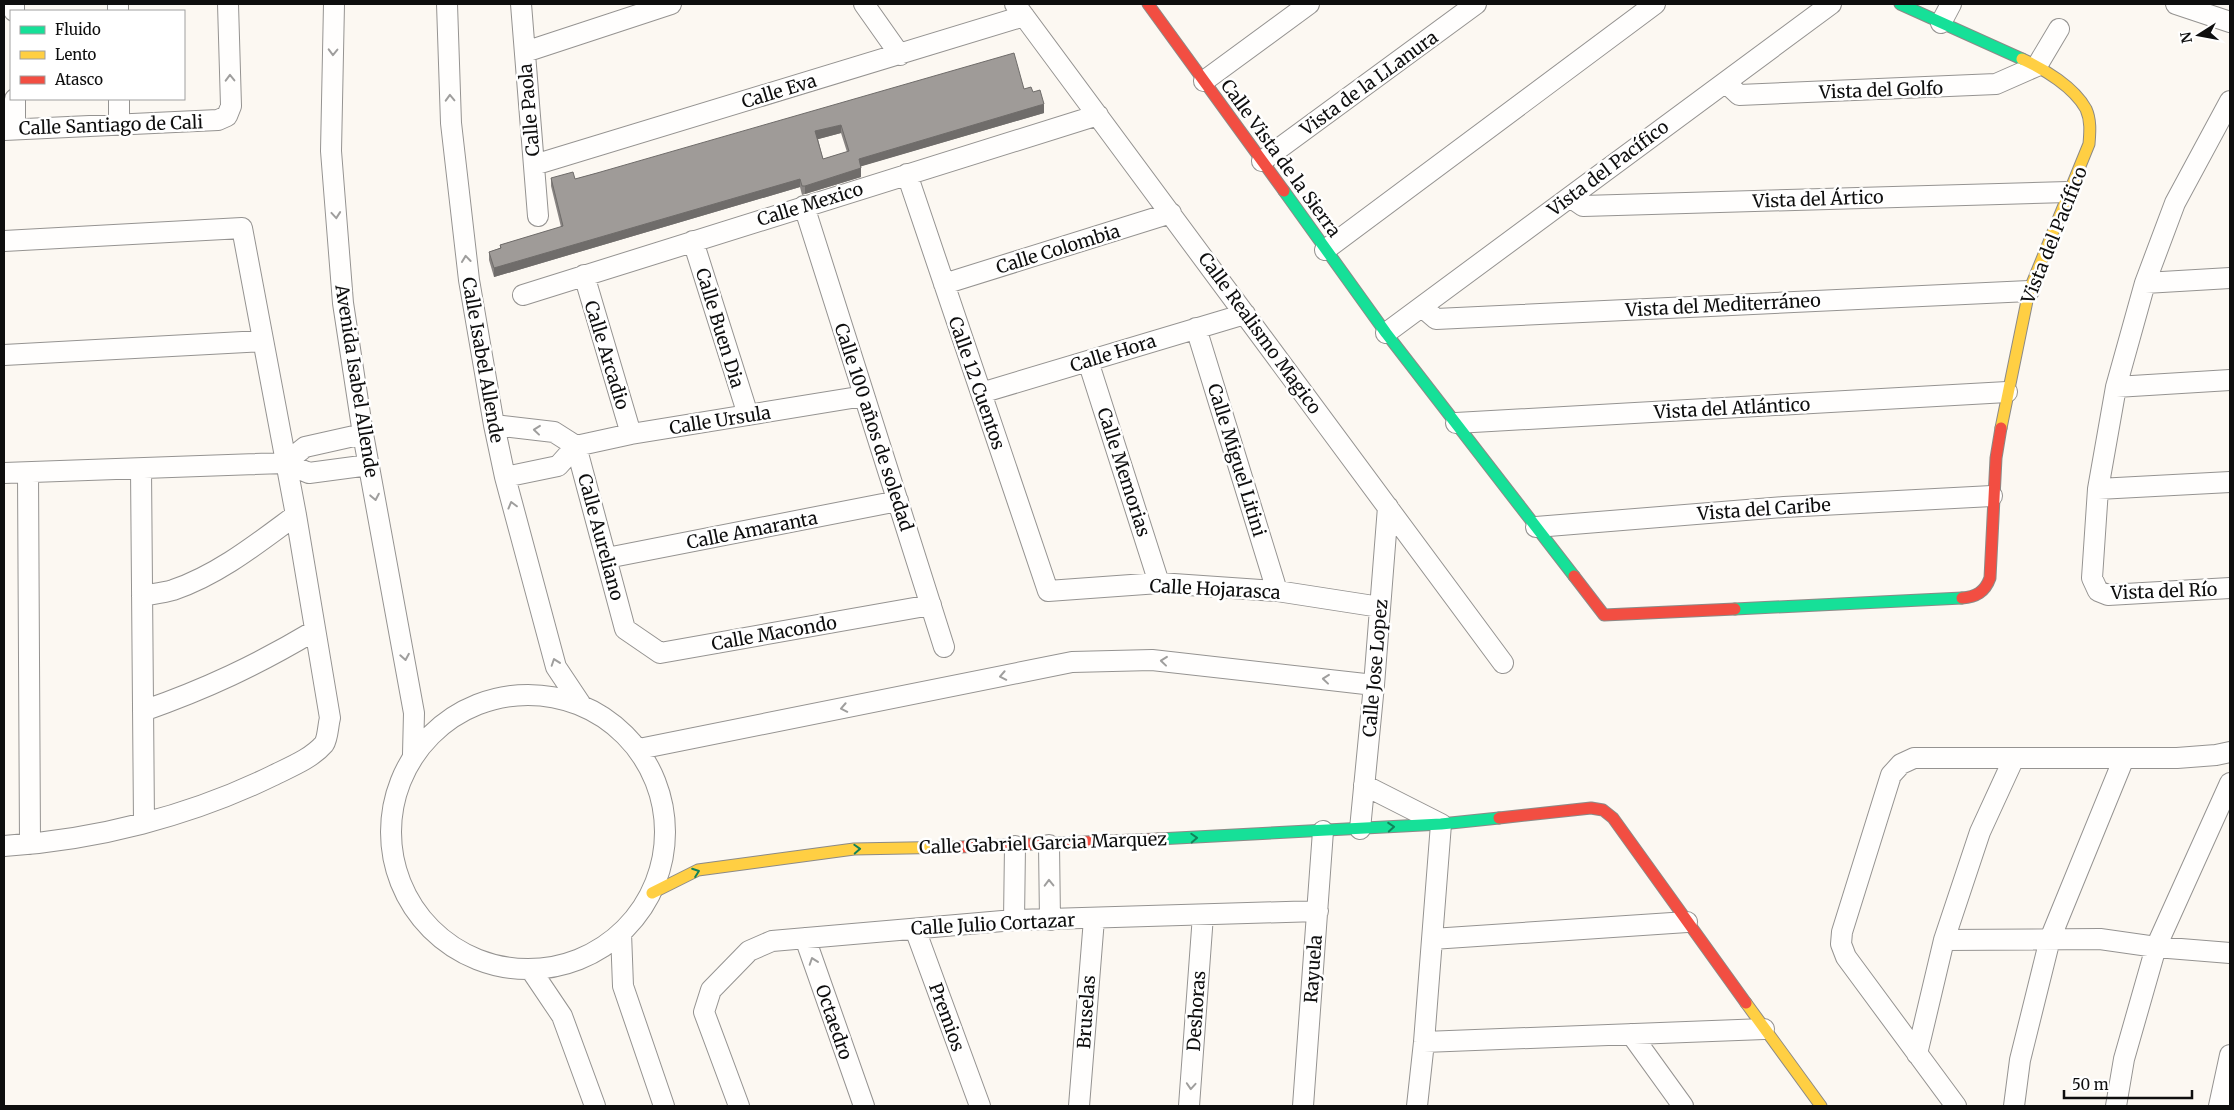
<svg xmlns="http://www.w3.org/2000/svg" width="2234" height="1110" viewBox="0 0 2234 1110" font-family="Merriweather,serif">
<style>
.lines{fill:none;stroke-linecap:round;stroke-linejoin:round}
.street-casing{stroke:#959391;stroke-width:22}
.fast-casing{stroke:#8c8a87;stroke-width:13}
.slow-casing{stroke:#8c8a87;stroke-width:13}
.jam-casing{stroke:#8c8a87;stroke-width:13}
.street{stroke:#fffefd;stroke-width:20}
.fast{stroke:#16e098;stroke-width:11}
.slow{stroke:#ffcf43;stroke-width:11}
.jam{stroke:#f24e42;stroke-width:11}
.wall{fill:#898583;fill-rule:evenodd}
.shaded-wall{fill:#6f6c6a}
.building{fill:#9f9b98;stroke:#6f6c6a;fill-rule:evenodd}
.oneway{stroke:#9f9e9d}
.oneway2{stroke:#12825a}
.labels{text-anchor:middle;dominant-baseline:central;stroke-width:5;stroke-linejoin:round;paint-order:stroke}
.street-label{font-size:18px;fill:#0e0e0e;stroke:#fff}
</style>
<rect width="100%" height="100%" fill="#fcf8f2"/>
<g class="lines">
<defs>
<path id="street" d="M14 4V11
M118 4V11
M334 4 331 151 343 303 363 434 414 713 413 754
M447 4 451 123 469 280 494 425 505 477 556 667 580 703
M521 4 538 216
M864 4 900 55
M1015 4 1503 663
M2176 4 2230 22
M1941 23 1951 4
M525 52 671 4
M1204 81 1309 4
M1726 83 1739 95 1996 84 2037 66 2059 29
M15 99V129
M119 99V125
M2230 101 2175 203 2145 283 2116 387 2098 489 2092 578 2098 591 2108 595 2230 588
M4 130 218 120 227 116 231 106 228 4
M1262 161 1476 4
M534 165 1024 16
M907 174 1048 591 1159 583 1277 591 1380 607
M1570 197 1583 206 2068 192
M804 206 944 647
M4 241 242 228 296 515 330 718C328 725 328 738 324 744 311 759 290 767 272 776 190 816 96 840 4 846
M693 241 748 415
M1325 250 1655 4
M584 275 631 434
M2145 283 2230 278
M944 284 1171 213
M523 295 1098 115
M1422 307 1436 319 2029 291
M1196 328 1277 591
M1386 333 1831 4
M4 355 263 341
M1088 361 1159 583
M2116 387 2230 380
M981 393 1245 314
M1456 423 2007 392
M494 425 554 432 576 446
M576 446 625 629 660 653 931 605
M285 463 305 447 363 434
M141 469 144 823
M4 473 285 463 309 473 369 465
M28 473 30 844
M505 477 558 466 576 446 631 434 864 396
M2098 489 2230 482
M1536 527 1784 507 1992 496
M607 558 898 501
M142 596C152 594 163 593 173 590 218 575 258 543 296 515
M391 832a137 137 0 1 1 274 0a137 137 0 1 1-274 0Z
M143 711C206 689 257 665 314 631
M639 749 1072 662 1152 660 1374 685
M1364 785 1441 824 1424 1042 1417 1106
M1360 829 1374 685 1388 507
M1049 845 1050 920
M1014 920 1015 846
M915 929 980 1106
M621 933 623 986 664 1106
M805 938 864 1106
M1432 939 1687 922
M1944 940 2100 939 2156 947 2230 953
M531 970 562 1016 595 1106
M1631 1034 1683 1106
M1424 1042 1764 1029
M1917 1054 1944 940 1980 832 2014 758
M739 1106 704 1012 711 990 749 951 772 941 1014 920 1318 911
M1079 1106 1094 919
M1189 1106 1203 915
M1303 1106 1323 831
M1956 1106 1846 957 1841 944 1842 932 1891 775 1901 764 1914 758H2177L2216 755 2230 752
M2014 1106 2020 1060 2050 939 2124 758
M2116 1106 2124 1059 2156 947 2230 783
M2219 1106 2230 1055"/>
<path id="fast" d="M1900 4 2022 59
M1284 191 1386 333 1574 576
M1735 609 1962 598
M1158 839 1441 824 1499 818"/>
<path id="slow" d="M2001 428 2029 291 2089 144C2090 132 2091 120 2086 109 2074 87 2044 69 2022 59
M652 893 698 870 854 849 959 847
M1746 1003 1821 1106"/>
<path id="jam" d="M1148 4 1284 191
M1574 576 1604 615 1735 609
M1962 598C1976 597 1985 592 1990 578L1996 458 2001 428
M1499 818 1591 808 1603 810 1613 818 1746 1003
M959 847 1158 839"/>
</defs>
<use href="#street" class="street-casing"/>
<use href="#fast" class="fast-casing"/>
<use href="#slow" class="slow-casing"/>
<use href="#jam" class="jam-casing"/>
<use href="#street" class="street"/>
<use href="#fast" class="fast"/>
<use href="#slow" class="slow"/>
<use href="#jam" class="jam"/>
</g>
<path class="wall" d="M1024 89 1033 92 1044 113 861 166V177L805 194 802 195 800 187 494 277 489 260V252L500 248V245L561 227 551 186V178L575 179 597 173ZM841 133 847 152 823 159 818 139Z"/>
<path class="shaded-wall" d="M1044 104V113L859 167V159Z
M841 125V133L815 140V131Z
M861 168V177L805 194V186Z
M800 179V187L494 277V268Z"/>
<path class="building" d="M1014 53 1024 89 1031 87 1033 92 1040 90 1044 104 859 159 861 168 805 186H802L800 179 494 268 489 252 501 248 500 245 563 226 551 178 573 172 575 179 597 173ZM841 125 849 151 823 159 815 131Z"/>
<defs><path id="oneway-chevron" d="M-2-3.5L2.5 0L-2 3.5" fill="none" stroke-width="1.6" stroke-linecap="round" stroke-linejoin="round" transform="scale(1.25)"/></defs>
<g class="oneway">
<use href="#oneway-chevron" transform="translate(333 52) rotate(91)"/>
<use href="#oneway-chevron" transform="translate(230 78) rotate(-91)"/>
<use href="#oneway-chevron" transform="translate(450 98) rotate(-92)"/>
<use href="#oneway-chevron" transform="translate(336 215) rotate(85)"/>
<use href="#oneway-chevron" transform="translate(466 259) rotate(-96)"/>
<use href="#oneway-chevron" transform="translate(537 430) rotate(-174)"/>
<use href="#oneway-chevron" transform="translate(375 497) rotate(79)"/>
<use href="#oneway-chevron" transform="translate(512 505) rotate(-105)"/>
<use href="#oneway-chevron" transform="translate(405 657) rotate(80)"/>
<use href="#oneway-chevron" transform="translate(1164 661) rotate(-174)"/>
<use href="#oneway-chevron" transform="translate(555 662) rotate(-109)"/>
<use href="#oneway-chevron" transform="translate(1003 676) rotate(169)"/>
<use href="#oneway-chevron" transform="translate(1326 679) rotate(-174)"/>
<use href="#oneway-chevron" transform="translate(844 708) rotate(169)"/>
<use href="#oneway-chevron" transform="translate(1049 883) rotate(-91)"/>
<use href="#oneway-chevron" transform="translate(813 961) rotate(-109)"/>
<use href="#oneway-chevron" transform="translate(1191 1086) rotate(94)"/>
</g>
<g class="oneway2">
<use href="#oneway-chevron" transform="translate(1391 827) rotate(-4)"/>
<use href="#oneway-chevron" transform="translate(1194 838) rotate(-3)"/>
<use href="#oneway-chevron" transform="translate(857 849) rotate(-3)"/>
<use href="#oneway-chevron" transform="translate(696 872) rotate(-20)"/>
</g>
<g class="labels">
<g class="street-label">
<text transform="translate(1369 83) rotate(-36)">Vista de la LLanura</text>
<text transform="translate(1881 90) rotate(-2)">Vista del Golfo</text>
<text transform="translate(779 91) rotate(-17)">Calle Eva</text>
<text transform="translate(529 110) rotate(-95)">Calle Paola</text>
<text transform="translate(111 125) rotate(-2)">Calle Santiago de Cali</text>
<text transform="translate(1281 158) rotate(54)">Calle Vista de la Sierra</text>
<text transform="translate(1608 168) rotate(-37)">Vista del Pacífico</text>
<text transform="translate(1818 199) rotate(-2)">Vista del Ártico</text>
<text transform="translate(810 204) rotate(-17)">Calle Mexico</text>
<text transform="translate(2054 235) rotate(-68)">Vista del Pacífico</text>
<text transform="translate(1058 249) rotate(-17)">Calle Colombia</text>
<text transform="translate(1723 305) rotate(-3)">Vista del Mediterráneo</text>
<text transform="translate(720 328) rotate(73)">Calle Buen Dia</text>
<text transform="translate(1260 333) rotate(54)">Calle Realismo Magico</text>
<text transform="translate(1113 353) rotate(-17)">Calle Hora</text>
<text transform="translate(607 355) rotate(73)">Calle Arcadio</text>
<text transform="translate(483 360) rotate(80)">Calle Isabel Allende</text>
<text transform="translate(357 381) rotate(81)">Avenida Isabel Allende</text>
<text transform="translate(977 383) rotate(71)">Calle 12 Cuentos</text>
<text transform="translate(1732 408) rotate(-3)">Vista del Atlántico</text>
<text transform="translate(720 420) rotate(-9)">Calle Ursula</text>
<text transform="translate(874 427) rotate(72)">Calle 100 años de soledad</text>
<text transform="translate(1237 460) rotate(73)">Calle Miguel Litini</text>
<text transform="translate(1124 472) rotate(72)">Calle Memorias</text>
<text transform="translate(1764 509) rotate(-4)">Vista del Caribe</text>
<text transform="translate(752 530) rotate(-11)">Calle Amaranta</text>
<text transform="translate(601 537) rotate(75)">Calle Aureliano</text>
<text transform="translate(1215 589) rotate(3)">Calle Hojarasca</text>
<text transform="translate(2164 591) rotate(-2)">Vista del Río</text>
<text transform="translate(774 633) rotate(-10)">Calle Macondo</text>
<text transform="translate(1375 668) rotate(-85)">Calle Jose Lopez</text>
<text transform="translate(1043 843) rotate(-2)">Calle Gabriel Garcia Marquez</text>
<text transform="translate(993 924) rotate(-3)">Calle Julio Cortazar</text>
<text transform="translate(1313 969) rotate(-86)">Rayuela</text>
<text transform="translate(1196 1011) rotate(-86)">Deshoras</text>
<text transform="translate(1086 1012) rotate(-86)">Bruselas</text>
<text transform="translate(947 1017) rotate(70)">Premios</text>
<text transform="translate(834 1022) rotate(71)">Octaedro</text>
</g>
</g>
<rect width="2234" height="1110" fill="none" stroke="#0e0e0e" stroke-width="10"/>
<rect x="10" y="10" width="175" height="90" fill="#ffffff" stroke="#9f9f9f"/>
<rect x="20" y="26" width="25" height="8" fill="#16e098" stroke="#9f9f9f"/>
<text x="55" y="35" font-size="15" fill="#0e0e0e">Fluido</text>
<rect x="20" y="51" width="25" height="8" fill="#ffcf43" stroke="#9f9f9f"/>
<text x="55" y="60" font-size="15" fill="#0e0e0e">Lento</text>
<rect x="20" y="76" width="25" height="8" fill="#f24e42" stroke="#9f9f9f"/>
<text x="55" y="85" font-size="15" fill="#0e0e0e">Atasco</text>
<g transform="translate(2199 35) rotate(259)" stroke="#ffffff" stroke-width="4" paint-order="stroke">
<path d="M0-4L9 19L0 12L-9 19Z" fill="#0e0e0e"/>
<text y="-8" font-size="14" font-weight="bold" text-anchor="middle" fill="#0e0e0e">N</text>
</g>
<path d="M2064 1090v8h128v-8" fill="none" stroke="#0e0e0e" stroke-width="2.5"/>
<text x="2072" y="1090" font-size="15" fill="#0e0e0e" stroke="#ffffff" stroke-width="4" paint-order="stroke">50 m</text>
</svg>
